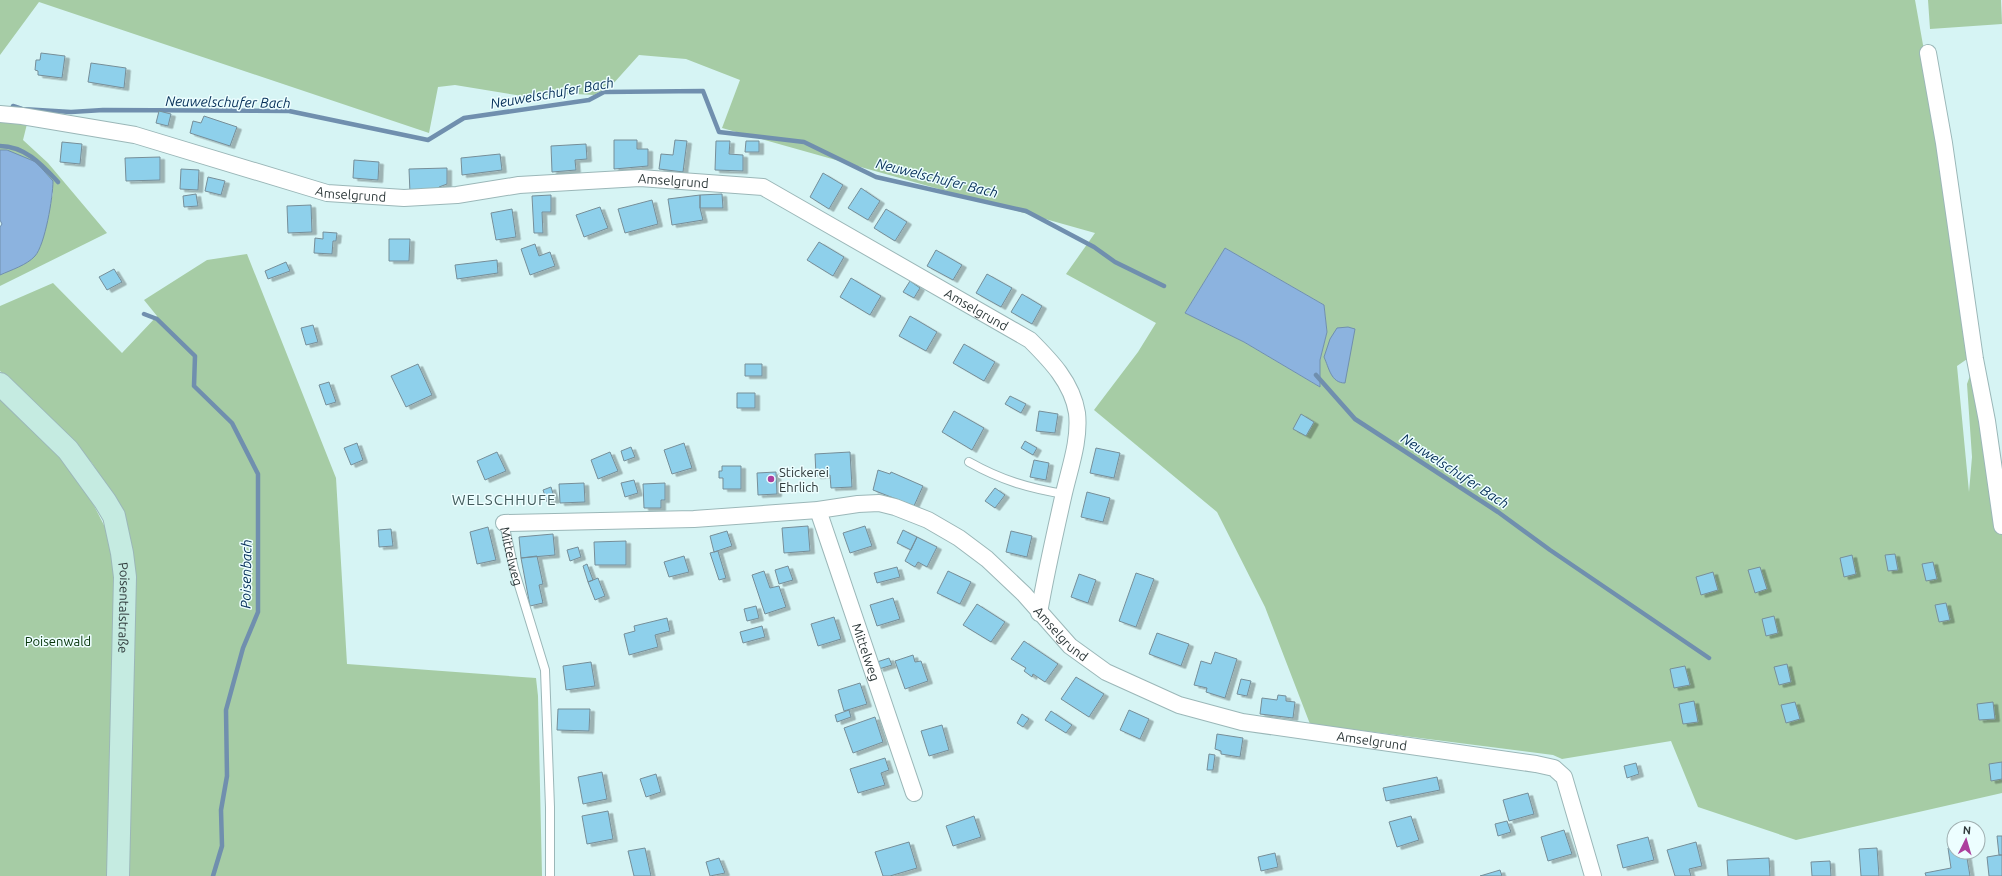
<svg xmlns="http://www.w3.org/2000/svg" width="2002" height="876" viewBox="0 0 2002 876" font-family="Ubuntu,sans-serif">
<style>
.green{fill:#a6cca5;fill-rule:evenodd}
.water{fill:#8cb3df;stroke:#708fae}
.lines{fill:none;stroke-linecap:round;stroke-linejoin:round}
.stream{stroke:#708fae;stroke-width:4.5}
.building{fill:#8ed0eb;stroke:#768e98;filter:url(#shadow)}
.lane-casing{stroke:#9bb7b8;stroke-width:10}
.street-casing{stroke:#9bb7b8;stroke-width:18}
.secondary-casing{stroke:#9bb7b8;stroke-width:24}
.lane{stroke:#fff;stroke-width:8}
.street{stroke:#fff;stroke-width:16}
.secondary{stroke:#c5ebe1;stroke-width:22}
.poi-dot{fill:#ac3f9d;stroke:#edfeff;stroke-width:1.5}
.labels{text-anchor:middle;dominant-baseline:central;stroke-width:3;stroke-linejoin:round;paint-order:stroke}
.street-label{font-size:13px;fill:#2f3a3b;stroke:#edfeff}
.poi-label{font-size:13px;fill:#2f3a3b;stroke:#edfeff;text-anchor:start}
.park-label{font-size:13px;fill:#053409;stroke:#edfeff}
.water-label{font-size:14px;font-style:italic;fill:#052f58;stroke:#edfeff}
.quarter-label{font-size:15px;letter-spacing:1px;fill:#445d5e;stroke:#edfeff}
</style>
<defs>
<filter id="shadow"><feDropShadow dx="4.5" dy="2.5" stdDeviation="0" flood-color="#0004"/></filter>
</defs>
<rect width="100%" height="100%" fill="#d6f4f4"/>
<path class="green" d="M0 0H1915L1933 101 1970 357 1957 366 1969 492 1972 457 1967 384 1972 370 2002 489V793L1796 840 1698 807 1671 741 1562 759 1553 755 1310 724 1265 607 1217 512 1094 410 1138 352 1156 323 1066 274 1095 233 722 128 740 80 686 59 639 55 612 85 594 95 575 94 522 96 455 85 438 87 429 133 39 2 0 55ZM1225 248 1324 305 1327 332 1320 360V387L1244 342 1185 313Z
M1928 0H2001L2002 24 1930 29Z
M0 122 27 124 23 140 48 163 107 233 0 286V274L47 219 53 193 7 150H0Z
M247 254 336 478 347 664 536 678 538 696 542 876H124L123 512 92 463 53 420 0 371V306L53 283 122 353 157 316 144 300 207 260Z
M0 396 40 434 84 486 111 539 116 555 111 876H0Z"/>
<path class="water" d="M0 150H7L36 162 53 181C53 197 45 245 35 256 27 265 11 270 0 275V227L2 224 0 220Z
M1225 248 1324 305 1327 332 1320 360V387L1244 342 1185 313Z
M1348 327 1355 329 1345 383C1331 383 1329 368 1324 357L1330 339 1337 328Z"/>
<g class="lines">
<path class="stream" d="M13 106 22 109 71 112 103 110 289 111 428 140 464 118 589 100 604 92 703 91 719 132 804 142 876 177 1026 211 1094 247 1115 262 1164 286
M0 146C25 146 42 165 58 182
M144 314 157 319 195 356 194 386 232 423 258 474V612L243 648 226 710 227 776 221 810 222 846 213 876
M1316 375 1355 419 1498 512 1550 550 1709 658"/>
</g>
<path class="building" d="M41 53 65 56 62 78 38 75V71L35 70 36 60H40Z
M91 63 126 68 124 88 88 82Z
M159 111 171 114 168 126 156 123Z
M204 116 237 127 230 146 190 133 193 121 201 123Z
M614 140H637V149H648V166L614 169Z
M675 140 687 141 683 172 659 169 661 154 673 155Z
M716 141H730L729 154 743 155V171L715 170Z
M746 141H759V152H745Z
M62 142 82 144 80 164 60 162Z
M586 144 587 159 575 160 576 170 552 172 551 146Z
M500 154 502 170 462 175 461 158Z
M160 157V180L126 181 125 158Z
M354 160 379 162 378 180 353 178Z
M447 168V184L439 187V192L410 193 409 169Z
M181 169 199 170 198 190 180 189Z
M823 173 843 185 829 209 810 197Z
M208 177 225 181 221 195 205 191Z
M861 188 880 201 868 220 848 208Z
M196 194 198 206 184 207 183 196Z
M722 194 723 208H700V195Z
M551 195V212H542L543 233H534L532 196Z
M700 195V208L703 220 672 225 668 199Z
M652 200 658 224 625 233 618 209Z
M311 205 312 232 288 233 287 206Z
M600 207 608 228 584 237 576 215Z
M512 209 516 237 496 240 491 213Z
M886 209 907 222 895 241 874 228Z
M323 232 337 233 336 241H333L332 254 314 253 315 238 323 239Z
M389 239H410L409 261H389Z
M819 242 844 257 833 276 807 260Z
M535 244 539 256 550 252 555 266 530 275 521 249Z
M936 250 962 265 953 280 927 266Z
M497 260 498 273 457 279 455 265Z
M286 262 290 271 268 279 265 271Z
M114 269 122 282 107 290 99 277Z
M987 274 1012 288 1001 307 976 293Z
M851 278 881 296 870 315 840 297Z
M910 281 920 288 914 298 903 292Z
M1022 294 1042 306 1032 324 1011 312Z
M910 316 937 332 926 351 899 336Z
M313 325 318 342 306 345 301 328Z
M964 344 995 362 984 381 953 363Z
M418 364 432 395 406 407 391 376Z
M745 364H762V376H745Z
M329 382 336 402 326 405 319 385Z
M737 393H755V408H737Z
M1010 396 1026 404 1021 413 1005 404Z
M954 411 984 428 972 450 942 432Z
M1039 411 1058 414 1055 433 1036 431Z
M1301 414 1314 422 1306 436 1293 429Z
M1025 441 1037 448 1033 455 1021 448Z
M357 443 363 460 351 465 344 448Z
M684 443 692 468 672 474 664 450Z
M631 447 635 457 624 461 621 451Z
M1096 448 1120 453 1114 478 1090 473Z
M497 452 506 471 485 480 477 461Z
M610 452 618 471 598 479 591 460Z
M850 452 852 487 831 488 830 475 816 476 815 454Z
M1034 460 1049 463 1046 480 1030 477Z
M722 466H741V489H723V478H719V471H722Z
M878 470 890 474 891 472 923 486 914 506 873 490Z
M776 472 777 494 758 495 757 473Z
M634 480 638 493 625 497 621 483Z
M584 483 585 502 560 503 559 484Z
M665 483V500H661V508H644L643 484Z
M551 487 555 500 547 502 543 490Z
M995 488 1005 495 995 508 985 501Z
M1087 492 1110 498 1103 522 1081 517Z
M808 526 810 551 784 553 782 528Z
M865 526 872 546 850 553 843 533Z
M488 527 496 560 477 564 470 532Z
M391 529 393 546 379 547 378 530Z
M903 530 917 537 911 550 897 543Z
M727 531 732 546 714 552 710 536Z
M1011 531 1032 536 1027 557 1006 552Z
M553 534 555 555 521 558 519 537Z
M917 537 937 547 927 567 918 562 915 567 905 561Z
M626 541V565H595L594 542Z
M578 547 581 557 570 561 567 550Z
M718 551 726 578 719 580 710 553Z
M1895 554 1898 570 1888 571 1885 555Z
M1852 555 1856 574 1844 577 1840 558Z
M537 556 543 584 539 585 543 603 530 606 521 558Z
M684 556 689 572 669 577 664 562Z
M1933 562 1937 579 1926 581 1922 564Z
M587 564 593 580 588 582 583 566Z
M788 566 793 580 779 584 775 570Z
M897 567 900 577 877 583 874 573Z
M1760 567 1767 589 1755 593 1748 570Z
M764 571 770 588 779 586 786 607 765 614 752 575Z
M948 571 971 582 960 604 937 593Z
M1713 572 1718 590 1701 595 1696 577Z
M1136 573 1154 579 1136 627 1119 621Z
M1079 574 1096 580 1088 603 1071 597Z
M598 578 605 596 595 600 588 582Z
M893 598 900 619 877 626 870 605Z
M1946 603 1950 620 1939 622 1935 605Z
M977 604 1005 622 991 642 963 625Z
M756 606 759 618 747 621 744 609Z
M1774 616 1778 633 1766 636 1762 619Z
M834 617 841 639 818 646 811 624Z
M667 618 670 631 655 635 658 647 629 655 624 634 635 631 634 626Z
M762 626 765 637 743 643 740 632Z
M1157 633 1189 644 1181 666 1149 654Z
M1024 641 1058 664 1045 682 1033 674 1032 677 1024 671 1026 668 1011 659Z
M1215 652 1237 659 1225 698 1206 692 1207 688 1194 685 1201 661 1211 664Z
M913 655 915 662 921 661 928 681 905 689 895 661Z
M889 658 892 665 879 669 877 662Z
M591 662 595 686 566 690 563 666Z
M1787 664 1791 682 1779 685 1774 667Z
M1685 666 1690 685 1674 688 1670 669Z
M1076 677 1104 694 1089 717 1061 699Z
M1241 679 1251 681 1247 696 1237 694Z
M860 683 867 704 844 711 838 690Z
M1278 695 1286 696V701L1295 702 1293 718 1260 714 1262 698 1277 700Z
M1694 701 1698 722 1683 724 1679 704Z
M1795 702 1800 719 1786 723 1781 705Z
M1993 702 1995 719 1979 720 1977 704Z
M558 709H590L589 731 557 730Z
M849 710 851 717 837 722 835 715Z
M1129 710 1149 719 1140 739 1120 730Z
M1051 711 1072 725 1066 733 1045 720Z
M1022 714 1029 719 1023 727 1017 723Z
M875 717 883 742 853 753 844 728Z
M942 725 949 750 929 756 921 731Z
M1217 734 1243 738 1240 757 1221 754V751L1215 749Z
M1209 754 1215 755 1213 770H1207Z
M885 758 889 770 881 773 885 785 858 793 850 769Z
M2002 762V779L1991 781 1989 764Z
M1636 763 1639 774 1627 778 1624 766Z
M602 772 607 799 583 804 578 777Z
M656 774 661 792 646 797 640 779Z
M1437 777 1440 790 1386 801 1383 788Z
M1528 793 1534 814 1509 821 1503 800Z
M608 811 613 839 587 844 582 816Z
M974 816 981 837 953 846 946 826Z
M1411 816 1419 840 1397 847 1389 822Z
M1507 821 1511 832 1498 836 1495 824Z
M1564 830 1572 854 1548 861 1541 837Z
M1997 836H2002V855H1999Z
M1648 837 1654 860 1623 868 1617 845Z
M909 842 917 868 890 876H883L875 852Z
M1696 842 1702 866 1689 869 1691 876H1675L1667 850Z
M1954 847V852H1966L1970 876H1926L1925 873 1951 868 1948 848Z
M645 848 651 876H634L628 851Z
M1877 848 1879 876H1861L1859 849Z
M1275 853 1278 867 1261 871 1258 857Z
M1999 855H2002V876H1989L1987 857Z
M719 858 725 873 710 876 706 862Z
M1769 858 1770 876H1728L1727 860Z
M1830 861 1831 876H1812L1811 862Z
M1500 870 1502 876H1480Z"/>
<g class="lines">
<defs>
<g id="lane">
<path d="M969 462C1001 480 1028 488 1064 494"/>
<path id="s1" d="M504 523 514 569 545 670 550 807V876"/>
</g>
<g id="street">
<path d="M1928 53 1944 143 1975 359 1987 421 2002 526"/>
<path id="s2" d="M0 114 22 116 135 135 327 193 404 198 457 195 519 185 640 178 763 187 1030 340C1050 360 1072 382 1077 413 1080 440 1070 467 1064 493 1055 533 1046 572 1039 613"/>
<path id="s3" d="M818 510 914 793"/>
<path id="s4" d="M504 523 694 519 818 510 858 504 879 503 895 507 928 520 959 538 987 559 1024 594 1070 646 1106 672 1179 705 1242 722 1536 764 1554 768 1564 777 1593 876"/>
</g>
<g id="secondary">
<path id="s5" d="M0 384 68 450 105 501 114 516 122 553 125 577 118 876"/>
</g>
</defs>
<use href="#lane" class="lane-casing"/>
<use href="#street" class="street-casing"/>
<use href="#secondary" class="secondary-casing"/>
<use href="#lane" class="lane"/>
<use href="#street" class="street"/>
<use href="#secondary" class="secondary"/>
</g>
<circle class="poi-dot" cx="771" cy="479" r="4"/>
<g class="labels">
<g class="street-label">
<text stroke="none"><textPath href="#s2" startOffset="685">Amselgrund</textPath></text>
<text stroke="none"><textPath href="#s2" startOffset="361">Amselgrund</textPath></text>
<text stroke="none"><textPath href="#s2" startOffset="1021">Amselgrund</textPath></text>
<text stroke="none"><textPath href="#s1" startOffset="34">Mittelweg</textPath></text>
<text stroke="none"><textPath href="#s5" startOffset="268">Poisentalstraße</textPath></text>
<text stroke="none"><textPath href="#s4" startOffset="604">Amselgrund</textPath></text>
<text stroke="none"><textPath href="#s3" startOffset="150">Mittelweg</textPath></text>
<text stroke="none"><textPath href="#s4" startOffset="940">Amselgrund</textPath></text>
</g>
<g class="poi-label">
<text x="779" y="472">Stickerei<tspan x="779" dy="15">Ehrlich</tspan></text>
</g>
<g class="park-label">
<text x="58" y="641">Poisenwald</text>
</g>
<g class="water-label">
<text transform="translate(552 93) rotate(-10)">Neuwelschufer Bach</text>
<text transform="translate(228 102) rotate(1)">Neuwelschufer Bach</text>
<text transform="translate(937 178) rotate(14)">Neuwelschufer Bach</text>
<text transform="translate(1455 471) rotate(33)">Neuwelschufer Bach</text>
<text transform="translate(246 574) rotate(-89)">Poisenbach</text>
</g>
<g class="quarter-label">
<text x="504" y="499">WELSCHHUFE</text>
</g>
</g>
<g transform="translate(1966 840) rotate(5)"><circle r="19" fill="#edfeff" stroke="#a1b0b1"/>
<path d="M0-3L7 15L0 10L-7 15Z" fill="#ac3f9d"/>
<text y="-6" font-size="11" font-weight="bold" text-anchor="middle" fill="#2f3a3b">N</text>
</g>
</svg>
